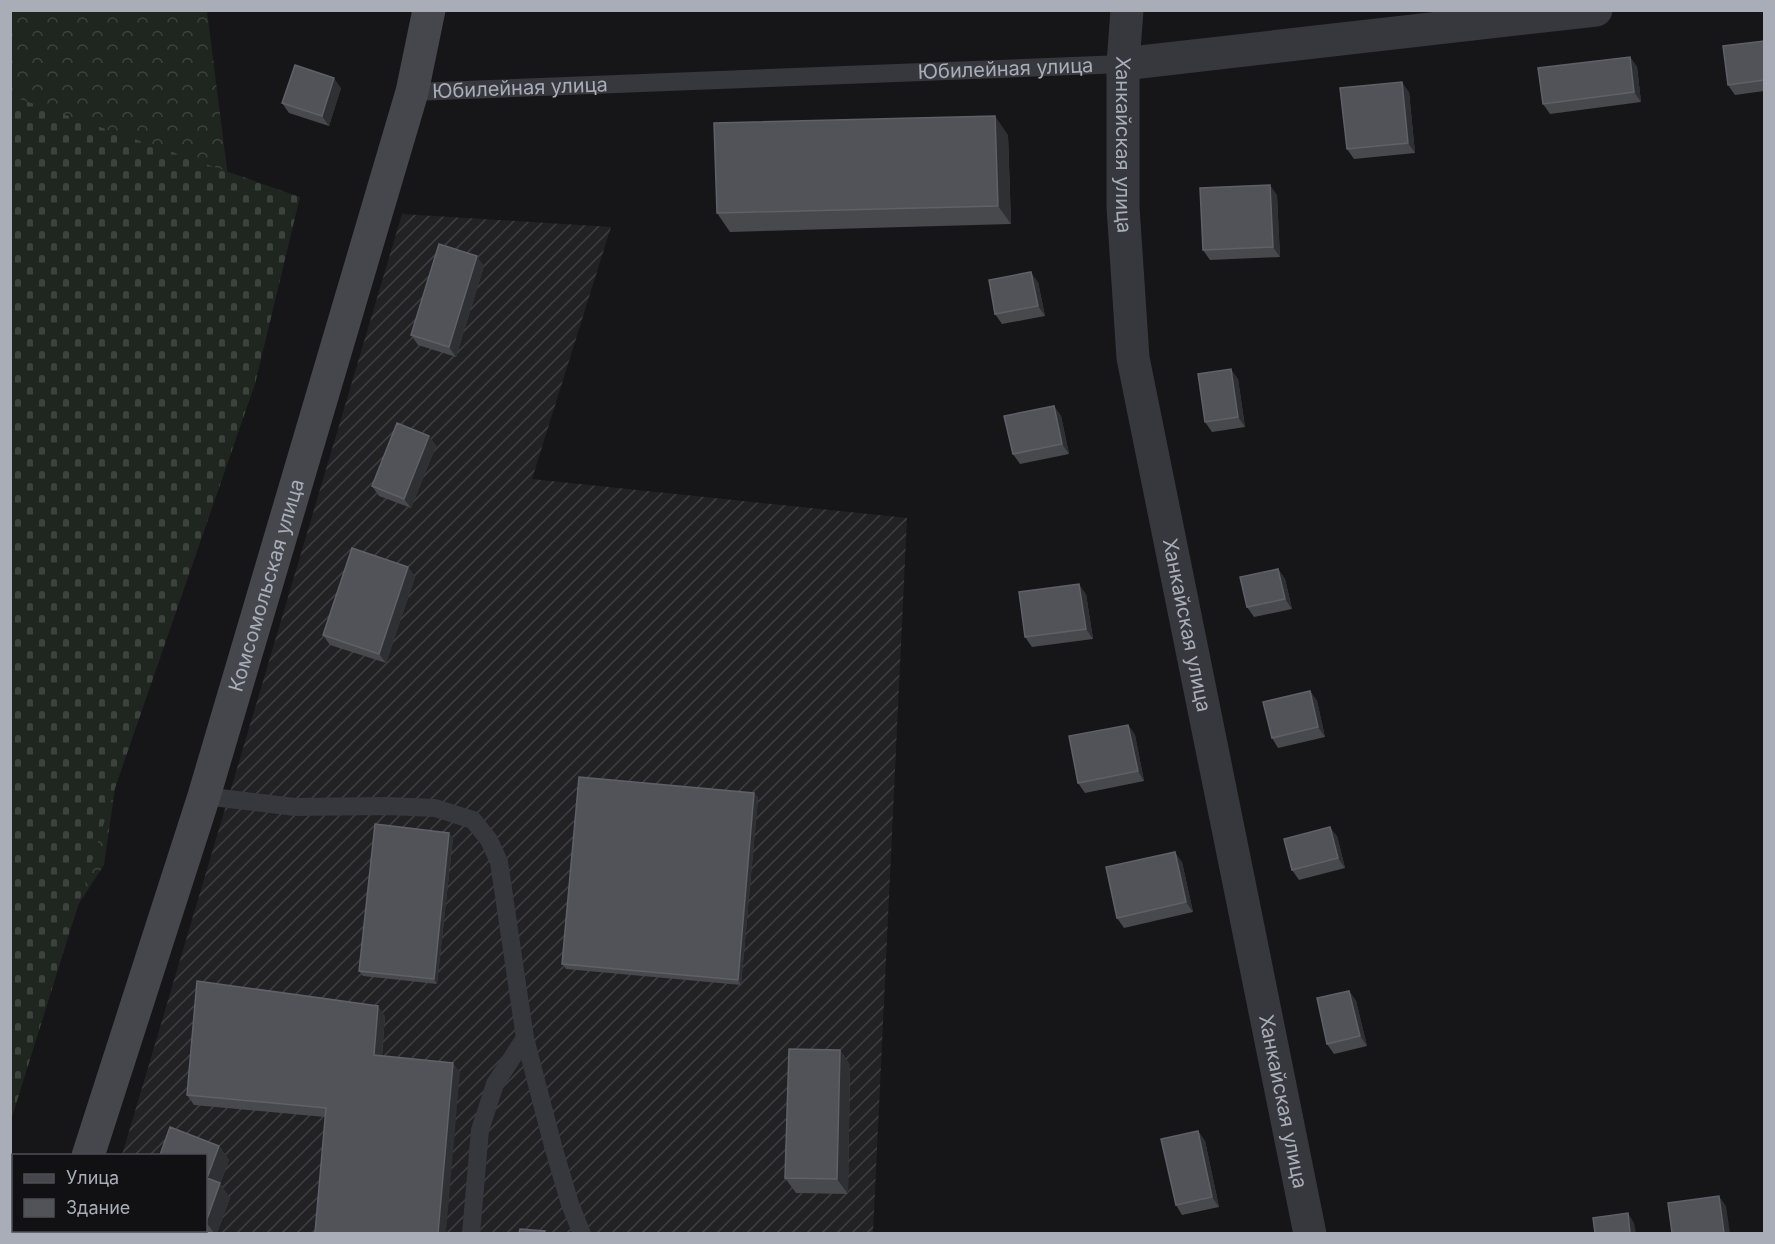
<svg xmlns="http://www.w3.org/2000/svg" width="1775" height="1244" viewBox="0 0 1775 1244" font-family="Inter,sans-serif">
<style>
.industrial{fill:url(#industrial-furrows)}
.forest{fill:url(#forest-crowns)}
.cemetery{fill:url(#cemetery-stones)}
.lines{fill:none;stroke-linecap:round;stroke-linejoin:round}
.lane{stroke:#37383d;stroke-width:18}
.street{stroke:#37383d;stroke-width:33}
.secondary{stroke:#45474d;stroke-width:33}
.wall{fill:#47494d}
.shaded-wall{fill:#2f3033}
.building{fill:#525359;stroke:#5f6168;stroke-width:1.5}
.labels{text-anchor:middle;dominant-baseline:central;stroke-width:4.5;stroke-linejoin:round;paint-order:stroke}
.street-label{font-size:20px;fill:#a8adb8;stroke:#111113}
</style>
<defs>
<pattern id="industrial-furrows" width="10" height="10" patternUnits="userSpaceOnUse" patternTransform="scale(1.5)"><rect width="10" height="10" fill="#222225"/><path d="M-1 1l2-2M0 10L10 0M9 11l2-2" fill="none" stroke="#3f3f43"/></pattern>
<pattern id="forest-crowns" width="20" height="18" patternUnits="userSpaceOnUse" patternTransform="scale(1.5)"><rect width="20" height="18" fill="#1e261f"/><path d="M2 6a3 3 0 1 1 6 0M12 15a3 3 0 1 1 6 0" fill="none" stroke="#3c433d"/></pattern>
<pattern id="cemetery-stones" width="16" height="16" patternUnits="userSpaceOnUse" patternTransform="scale(1.5)"><rect width="16" height="16" fill="#1e261f"/><path d="M2 7V4a2 2 0 0 1 4 0v3zM10 15v-3a2 2 0 0 1 4 0v3z" fill="#3c433d"/></pattern>
</defs>
<rect width="100%" height="100%" fill="#161618"/>
<path class="industrial" d="M402 214 611 227 532 479 907 518 873 1233 99 1234 100 1230H206V1156L122 1155Z"/>
<path class="forest" d="M11 11H207L245 311 145 581 104 865 11 1008Z"/>
<path class="cemetery" d="M11 96 300 197 255 384 114 791 11 1120Z"/>
<g class="lines">
<g class="lane">
<path id="s1" d="M412 92 1123 64"/>
<path d="M204 796 295 807 387 806 435 808 473 820 489 840 499 862 525 1038 553 1146 570 1204 582 1234"/>
<path d="M471 1234 480 1130 495 1084 525 1038"/>
</g>
<g class="street">
<path id="s2" d="M1127 10 1123 64V207L1133 358 1310 1234"/>
<path d="M1123 64 1596 10"/>
</g>
<g class="secondary">
<path id="s3" d="M88 1156 204 796 412 92 429 10"/>
<path d="M63 1234 64 1230"/>
</g>
</g>
<path class="wall" d="M1764 41V91L1735 95 1728 85Z
M1630 57 1637 67 1641 102 1550 114 1543 104Z
M341 88 329 126 289 113 282 103Z
M1409 92 1415 153 1354 159 1347 149Z
M1008 135 1011 224 730 232 717 213Z
M1277 195 1280 257 1210 260 1203 250Z
M484 266 456 357 418 345 411 335Z
M1038 282 1045 316 1002 324 995 314Z
M1238 379 1245 427 1212 432 1205 422Z
M1054 406 1061 416 1069 454 1020 464 1013 454Z
M429 436 436 446 411 508 379 496 372 486Z
M408 567 415 577 386 663 330 645 323 635Z
M1278 569 1285 579 1292 609 1254 617 1247 607Z
M1086 594 1093 639 1032 647 1025 637Z
M1310 691 1317 701 1325 737 1278 748 1272 738Z
M1128 725 1135 735 1144 781 1085 793 1078 783Z
M754 793 758 798 741 985 566 969 562 964Z
M1337 836 1345 868 1299 880 1292 870Z
M453 838 437 984 363 976 359 971Z
M1182 862 1193 912 1124 928 1117 918Z
M1349 991 1356 1001 1367 1046 1334 1054 1327 1044Z
M385 1016 382 1056 460 1072 325 1117 194 1105 187 1095Z
M840 1050 850 1065 848 1194 796 1193 785 1178Z
M1198 1131 1205 1141 1219 1207 1182 1215 1176 1205Z
M219 1146 229 1160 220 1184 230 1198 217 1233H209L202 1231 132 1230H206V1155Z"/>
<path class="shaded-wall" d="M1630 57 1637 67 1641 102 1634 92Z
M334 78 341 88 329 126 322 116Z
M1402 82 1409 92 1415 153 1408 143Z
M995 116 1008 135 1011 224 998 206Z
M1270 185 1277 195 1280 257 1273 247Z
M477 256 484 266 456 357 449 347Z
M1031 272 1038 282 1045 316 1038 306Z
M1231 369 1238 379 1245 427 1238 417Z
M1054 406 1061 416 1069 454 1062 444Z
M429 436 436 446 411 508 404 499Z
M408 567 415 577 386 663 379 654Z
M1278 569 1285 579 1292 609 1285 599Z
M1079 584 1086 594 1093 639 1086 629Z
M1310 691 1317 701 1325 737 1318 727Z
M1128 725 1135 735 1144 781 1138 771Z
M754 793 758 798 741 985 738 980Z
M1330 827 1337 836 1345 868 1338 858Z
M449 833 453 838 437 984 434 979Z
M1175 852 1182 862 1193 912 1186 902Z
M1349 991 1356 1001 1367 1046 1360 1036Z
M378 1006 385 1016 381 1065 374 1055Z
M840 1050 850 1065 848 1194 837 1179Z
M453 1063 460 1072 446 1233H438Z
M1198 1131 1205 1141 1219 1207 1212 1197Z
M219 1146 229 1160 220 1184 230 1198 217 1233H214L206 1222 207 1178Z
M1719 1196 1726 1206 1730 1233H1724Z
M1628 1213 1634 1223 1636 1233H1630Z
M187 1230H202V1233H186Z"/>
<path class="building" d="M1764 41V80L1728 85 1723 46Z
M1630 57 1634 92 1543 104 1538 68Z
M295 65 334 78 322 116 282 103Z
M1402 82 1408 143 1347 149 1340 88Z
M995 116 998 206 717 213 714 123Z
M1270 185 1273 247 1203 250 1200 188Z
M439 244 477 256 449 347 411 335Z
M1031 272 1038 306 995 314 989 280Z
M1231 369 1238 417 1205 422 1198 374Z
M1054 406 1062 444 1013 454 1004 416Z
M397 423 429 436 404 499 372 486Z
M352 548 408 567 379 654 323 635Z
M1278 569 1285 599 1247 607 1240 577Z
M1079 584 1086 629 1025 637 1019 592Z
M1310 691 1318 727 1272 738 1263 702Z
M1128 725 1138 771 1078 783 1069 736Z
M579 777 754 793 738 980 562 964Z
M375 824 449 833 434 979 359 971Z
M1330 827 1338 858 1292 870 1284 839Z
M1175 852 1186 902 1117 918 1106 867Z
M197 981 378 1006 374 1055 453 1063 438 1233H315L326 1108 187 1095Z
M1349 991 1360 1036 1327 1044 1317 998Z
M789 1049 840 1050 837 1179 785 1178Z
M170 1127 219 1146 207 1178 220 1183 206 1222V1155H160Z
M1198 1131 1212 1197 1176 1205 1161 1139Z
M1719 1196 1724 1233H1672L1668 1203Z
M1628 1213 1630 1233H1595L1593 1218Z
M520 1229 545 1231 544 1233H519Z
M132 1230H187L186 1233H131Z"/>
<g class="labels">
<g class="street-label">
<text stroke="none"><textPath href="#s1" startOffset="594">Юбилейная улица</textPath></text>
<text stroke="none"><textPath href="#s1" startOffset="108">Юбилейная улица</textPath></text>
<text stroke="none"><textPath href="#s2" startOffset="135">Ханкайская улица</textPath></text>
<text stroke="none"><textPath href="#s3" startOffset="598">Комсомольская улица</textPath></text>
<text stroke="none"><textPath href="#s2" startOffset="621">Ханкайская улица</textPath></text>
<text stroke="none"><textPath href="#s2" startOffset="1107">Ханкайская улица</textPath></text>
</g>
</g>
<rect width="1775" height="1244" fill="none" stroke="#a8adb8" stroke-width="24"/>
<rect x="12" y="1154" width="195" height="78" fill="#111113" stroke="#4d4f55" stroke-width="1.5"/>
<rect x="24" y="1174" width="30" height="9" fill="#45474d" stroke="#4d4f55" stroke-width="1.5"/>
<text x="66" y="1184" font-size="18" fill="#a8adb8">Улица</text>
<rect x="24" y="1199" width="30" height="18" fill="#525359" stroke="#4d4f55" stroke-width="1.5"/>
<text x="66" y="1214" font-size="18" fill="#a8adb8">Здание</text>
</svg>
